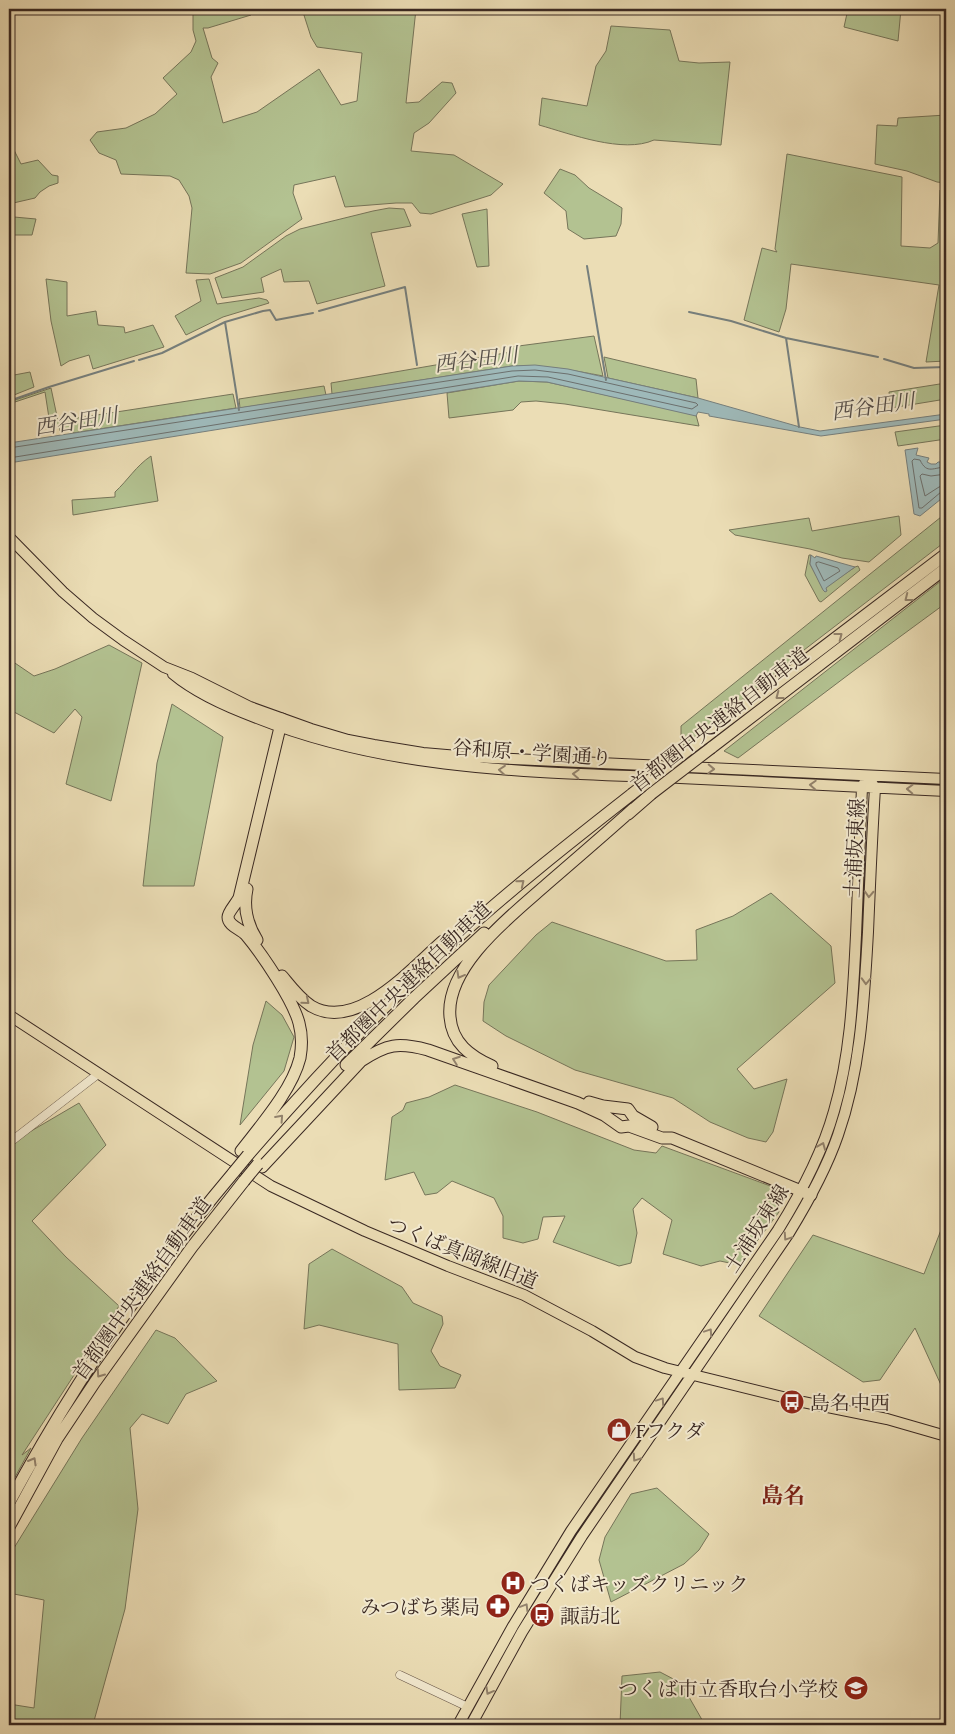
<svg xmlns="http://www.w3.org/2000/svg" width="955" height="1734" viewBox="0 0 955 1734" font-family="'Gentium Book Plus','Noto Serif JP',serif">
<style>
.green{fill:#b3c291;stroke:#76755a}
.water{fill:#9eb9b9;stroke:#767f7d}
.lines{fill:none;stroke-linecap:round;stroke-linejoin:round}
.shore{stroke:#6c706e;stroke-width:1}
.stream{stroke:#767f7d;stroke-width:2}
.minor-casing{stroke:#665547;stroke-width:9}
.major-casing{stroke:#392822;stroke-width:12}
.highway-casing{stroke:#392822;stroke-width:13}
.minor{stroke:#f2e9cf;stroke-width:8}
.major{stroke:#ebddb5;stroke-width:10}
.highway{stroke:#ebddb5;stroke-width:11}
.highway-bridge-casing{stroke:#392822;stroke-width:13;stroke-linecap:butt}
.highway-bridge{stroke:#ebddb5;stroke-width:11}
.oneway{stroke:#92826c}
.labels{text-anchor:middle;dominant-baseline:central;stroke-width:4;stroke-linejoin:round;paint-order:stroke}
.street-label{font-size:20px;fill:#392822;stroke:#f2e9cf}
.poi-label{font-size:20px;fill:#392822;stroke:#f2e9cf;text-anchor:start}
.water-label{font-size:21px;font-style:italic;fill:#524c48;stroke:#f2e9cf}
.quarter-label{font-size:22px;font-weight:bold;fill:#7a1f14;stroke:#f2e9cf}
</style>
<rect width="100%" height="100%" fill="#ebddb5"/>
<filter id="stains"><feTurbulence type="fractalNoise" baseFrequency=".004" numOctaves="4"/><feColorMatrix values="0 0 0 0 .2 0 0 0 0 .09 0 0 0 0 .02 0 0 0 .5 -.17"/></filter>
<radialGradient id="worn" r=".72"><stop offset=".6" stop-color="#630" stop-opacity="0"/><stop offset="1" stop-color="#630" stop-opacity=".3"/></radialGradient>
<path class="green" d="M193 9H250L251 15 208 28H203L212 58 218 63 211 77 223 123 257 112 319 69 341 105 357 101 362 53 317 47 311 37 302 9H416L406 103 419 102 442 82 452 83 456 93 429 123 414 133 411 151 454 155 503 184 491 195 431 214 420 213 412 203H396L345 207 335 176 294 185 293 193 302 219 241 263 210 274 186 273 192 208 189 196 179 180 170 176 121 174 116 160 99 153 90 140 97 132 126 128 155 114 177 94 163 78 191 52 196 41 193 30Z
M848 9H901L898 41 844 27Z
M611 26 670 30 679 61 699 63 730 62 721 145 654 140C623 154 571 134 539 125L542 98 587 106 596 66 606 51Z
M946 115V183L937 182 907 171 875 164 877 125 897 126 898 118Z
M9 140 21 164 38 160 52 175 58 176V183L49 186 40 192 35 198 9 204Z
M787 154 902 177 901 246 930 248 938 243 940 190 946 191V361L926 362 939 285 791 264 786 309 779 332 744 320 762 248 777 252 775 249Z
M560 169 575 175 589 188 622 208 621 224 616 236 584 239 568 229 566 211 544 193Z
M389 208 404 209 411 226 371 233 385 286 317 304 309 281 284 282 281 269 261 278 264 292 222 298 215 278 243 267 286 236 300 229 373 211Z
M487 209 489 266 477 267 462 214Z
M14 217 36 219 32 235H9Z
M9 257H10L12 305H9Z
M46 279 67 282V316L96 311 98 325 124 327 125 333 153 325 164 347 93 369 89 355 69 361 61 366 51 321Z
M209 279 217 304 259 298 267 300 269 303 223 317 186 335 175 316 201 301 196 280Z
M594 336 603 376C572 370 543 365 512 366L332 394 331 383 511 352V347Z
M604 357 696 379 698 398 608 378Z
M30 372 34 387 9 397V376Z
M519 381 547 382 696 415 699 426 565 404 536 401 521 402 513 410 449 418 447 393Z
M946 383V399L891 408 889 392Z
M324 386 326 395 240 408 239 399Z
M51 388 58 421 233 394 236 408 73 433 72 430 60 431 59 427 53 428 49 418 45 392 9 404V402Z
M946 425V439L898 446 895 432Z
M151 456 158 501 73 515 72 500 115 497V492C128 480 136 466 151 456Z
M946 513V541L804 650 684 746 681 740V726Z
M899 516 901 535 869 562 842 558 810 549 735 535 729 530 809 518 812 531Z
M809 555H811L810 564 823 589 855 567 858 566 860 570 821 602 819 601 805 575Z
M946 577V603L856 669 738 758 724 751Z
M109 645 142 663 111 801 66 784 82 717 75 709 54 733 14 712 9 726V659L34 676 55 669Z
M172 704 223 737 194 886H143L157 763Z
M771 893 831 946 835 983 737 1069 754 1089 787 1079 773 1132 766 1142 748 1138 710 1122 673 1098 575 1070 506 1036 483 1021 484 1002 489 985 536 935 552 922 666 961 697 960 696 930 733 916Z
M266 1001 282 1015 294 1037 284 1071 240 1125 253 1045Z
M455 1085 537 1112 634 1150 656 1153 662 1146 773 1187 779 1212 739 1265 720 1261 701 1266 663 1254 672 1220 642 1198 633 1209 637 1233 631 1263 619 1266 553 1242 565 1216 543 1217 538 1239 523 1243 503 1238V1216L494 1198 452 1181 437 1193 425 1195 414 1172 385 1180 392 1117 403 1110 406 1103 429 1097Z
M79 1103 106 1145 32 1221 66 1257 119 1306 22 1455 31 1448 9 1488V1144Z
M946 1217V1385H941L915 1328 880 1380 863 1382 759 1316 813 1235 924 1274Z
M332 1249 402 1287 413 1303 442 1316 443 1324 431 1351 440 1366 461 1375 455 1388 399 1390 398 1344 319 1325 304 1329 309 1264Z
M156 1330 175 1338 217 1381 186 1394 168 1424 142 1414 130 1428 138 1509 125 1609 94 1721 91 1725H9V1704L34 1708 44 1600 9 1593V1556L82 1438Z
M657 1488 709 1534 699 1550 684 1564 611 1602 599 1560 605 1537 631 1494Z
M660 1672 681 1683 705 1725H620L622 1676Z"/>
<path class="water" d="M535 365 568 369 698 398 800 427 820 431 946 414V419L821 436 709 416V414L698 412 696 416 547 382 519 381 9 463V443L512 366Z
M918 448 916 455 929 458 927 462 931 464H936L938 462H946V495L920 516 914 514 905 450Z
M811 555 815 558 816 556 855 567 826 588 827 591 825 592 823 590 810 564Z"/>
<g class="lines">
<path class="shore" d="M9 448 512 371 535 370 568 374 696 403 698 405 692 409 548 377 518 376 9 458
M946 467C934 467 927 475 920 460L914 459 912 461 919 508H922L941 492 946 491
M946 474 931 476 922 474 920 476 925 496 939 487 946 485
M819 562 838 568 840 571 824 581 816 565V563Z"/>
<path class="stream" d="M587 266 606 380
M319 311 405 287 417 365
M689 312 731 321 786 338 878 357
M225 322 239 410
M786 338 799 427
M884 359 914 368 946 367
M139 360 162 353 225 322 263 311 270 310 276 320 313 313
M9 401 49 387 134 361"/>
<defs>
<path id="minor" d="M9 1143 98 1074
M400 1675 468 1707"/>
<path id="major" d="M9 537 63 592 93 618 123 640 164 667 192 678 250 707 311 729 348 740 374 745 423 753 470 757 946 779
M173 674C197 694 227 707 257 718 393 772 536 772 680 778 769 782 857 787 946 791
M9 1015 271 1186 365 1231 448 1266 524 1295 592 1331 635 1357 665 1368 803 1402 887 1419 946 1436
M458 1725 513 1626 571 1531 778 1230C801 1193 822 1154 834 1111 851 1053 853 994 856 935 858 886 860 836 862 787L868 776
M471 1725 522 1632 582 1536 789 1233C808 1202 826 1170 838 1135 861 1069 864 1001 868 932 870 884 872 836 875 788L868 776"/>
<path id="highway" d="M711 748 946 568
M688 750 946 554
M628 814 651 794
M247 889C243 908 247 924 257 940
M282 976C291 987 299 998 311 1006 356 1033 412 968 443 941
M346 1065 414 998 484 933
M492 1066C470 1056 452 1043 450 1017 445 966 512 915 547 884 576 859 605 834 633 809
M589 1102 603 1106 628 1109 633 1116 652 1127
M241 1151C261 1125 292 1090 300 1058 302 1047 302 1034 299 1023 293 1000 262 954 246 935 241 929 228 926 228 917 228 912 236 904 239 898L282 719
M248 1155C313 1080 381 1007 455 940 511 889 572 841 632 794
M262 1167 361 1061C387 1044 398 1042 428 1050L578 1103 604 1115 621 1127 629 1126 662 1138H672L811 1195
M9 1503C72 1386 148 1274 234 1172
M9 1527 57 1439 95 1382 192 1247 244 1181"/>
</defs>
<use href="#minor" class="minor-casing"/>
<use href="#major" class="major-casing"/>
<use href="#highway" class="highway-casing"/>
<use href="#minor" class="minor"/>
<use href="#major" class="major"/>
<use href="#highway" class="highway"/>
<defs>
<path id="highway-bridge" d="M632 794 688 750
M651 794 711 748
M234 1172 248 1155
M244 1181 258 1164"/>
</defs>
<use href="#highway-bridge" class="highway-bridge-casing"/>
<use href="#highway-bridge" class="highway-bridge"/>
</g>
<defs><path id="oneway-chevron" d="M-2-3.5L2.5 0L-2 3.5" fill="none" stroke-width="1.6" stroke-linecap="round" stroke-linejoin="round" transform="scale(1.25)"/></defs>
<g class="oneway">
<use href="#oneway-chevron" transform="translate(908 598) rotate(142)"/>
<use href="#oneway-chevron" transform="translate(839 636) rotate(-37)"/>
<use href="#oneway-chevron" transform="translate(779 696) rotate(143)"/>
<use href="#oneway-chevron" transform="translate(711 769) rotate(2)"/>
<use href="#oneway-chevron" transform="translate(502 770) rotate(-175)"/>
<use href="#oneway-chevron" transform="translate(576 774) rotate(-177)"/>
<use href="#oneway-chevron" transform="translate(813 785) rotate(-177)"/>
<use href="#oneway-chevron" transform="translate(910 789) rotate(-178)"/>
<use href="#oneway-chevron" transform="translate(521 883) rotate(-39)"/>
<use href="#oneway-chevron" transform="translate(869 894) rotate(93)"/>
<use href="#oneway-chevron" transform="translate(460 975) rotate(119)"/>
<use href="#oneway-chevron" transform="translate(866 981) rotate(92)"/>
<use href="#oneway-chevron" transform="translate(306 1001) rotate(39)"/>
<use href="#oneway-chevron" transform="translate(456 1060) rotate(-160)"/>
<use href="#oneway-chevron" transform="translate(280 1118) rotate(-48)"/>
<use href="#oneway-chevron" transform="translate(822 1146) rotate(-68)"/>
<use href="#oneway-chevron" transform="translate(787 1237) rotate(124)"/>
<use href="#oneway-chevron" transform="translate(709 1332) rotate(-56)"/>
<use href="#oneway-chevron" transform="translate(100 1374) rotate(125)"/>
<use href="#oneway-chevron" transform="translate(661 1401) rotate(-56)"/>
<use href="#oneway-chevron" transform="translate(636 1458) rotate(124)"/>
<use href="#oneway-chevron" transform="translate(33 1461) rotate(-60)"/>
<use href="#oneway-chevron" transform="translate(525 1607) rotate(-59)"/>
<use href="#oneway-chevron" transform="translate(489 1691) rotate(119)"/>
</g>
<defs>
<symbol id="bus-disc" viewBox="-11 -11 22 22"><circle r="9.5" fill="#8f2418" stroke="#f2e9cf"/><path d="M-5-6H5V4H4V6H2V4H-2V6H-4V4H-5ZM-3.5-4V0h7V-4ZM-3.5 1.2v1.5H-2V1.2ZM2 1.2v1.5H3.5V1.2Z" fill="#fff"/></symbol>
<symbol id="shop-disc" viewBox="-11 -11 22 22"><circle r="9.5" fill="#8f2418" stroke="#f2e9cf"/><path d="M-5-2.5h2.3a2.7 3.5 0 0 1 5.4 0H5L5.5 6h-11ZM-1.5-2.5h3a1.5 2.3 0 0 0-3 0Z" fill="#fff"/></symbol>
<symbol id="hospital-disc" viewBox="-11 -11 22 22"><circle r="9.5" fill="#8f2418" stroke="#f2e9cf"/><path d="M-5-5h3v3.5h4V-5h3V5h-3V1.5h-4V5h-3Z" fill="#fff"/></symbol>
<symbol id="pharmacy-disc" viewBox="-11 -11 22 22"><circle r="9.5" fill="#8f2418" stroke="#f2e9cf"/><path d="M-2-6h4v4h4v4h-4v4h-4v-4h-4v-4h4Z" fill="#fff"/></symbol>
<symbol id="school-disc" viewBox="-11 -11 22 22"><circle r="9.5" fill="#8f2418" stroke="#f2e9cf"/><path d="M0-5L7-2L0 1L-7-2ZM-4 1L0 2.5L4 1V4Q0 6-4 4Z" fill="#fff"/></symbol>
</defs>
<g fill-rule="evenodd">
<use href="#bus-disc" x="778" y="1388" width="28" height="28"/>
<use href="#shop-disc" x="605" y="1416" width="28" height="28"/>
<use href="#hospital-disc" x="499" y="1569" width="28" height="28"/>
<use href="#pharmacy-disc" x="484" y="1592" width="28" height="28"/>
<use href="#bus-disc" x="528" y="1601" width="28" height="28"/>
<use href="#school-disc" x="842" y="1674" width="28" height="28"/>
</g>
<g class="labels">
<g class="street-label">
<text transform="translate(719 719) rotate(-38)">首都圏中央連絡自動車道</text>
<text transform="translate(532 752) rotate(4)">谷和原・学園通り</text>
<text transform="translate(854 848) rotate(-87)">土浦坂東線</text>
<text transform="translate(408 981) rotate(-44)">首都圏中央連絡自動車道</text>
<text transform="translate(756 1228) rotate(-57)">土浦坂東線</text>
<text transform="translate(463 1252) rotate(22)">つくば真岡線旧道</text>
<text transform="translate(141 1288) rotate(-54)">首都圏中央連絡自動車道</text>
</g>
<g class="poi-label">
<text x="810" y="1402">島名中西</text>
<text x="636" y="1430">Fフクダ</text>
<text x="530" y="1583">つくばキッズクリニック</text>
<text x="480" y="1606" text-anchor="end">みつばち薬局</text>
<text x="560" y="1615">諏訪北</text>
<text x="838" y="1688" text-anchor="end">つくば市立香取台小学校</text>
</g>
<g class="water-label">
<text transform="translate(476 359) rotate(-7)">西谷田川</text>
<text transform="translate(873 406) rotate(-8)">西谷田川</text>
<text transform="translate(76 421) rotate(-9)">西谷田川</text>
</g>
<g class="quarter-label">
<text x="783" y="1495">島名</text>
</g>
</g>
<rect width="955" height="1734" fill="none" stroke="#ebddb5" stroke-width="30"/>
<rect x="10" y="10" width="935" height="1714" fill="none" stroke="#392822" stroke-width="2.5"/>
<rect x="15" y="15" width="925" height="1704" fill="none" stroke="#392822"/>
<rect width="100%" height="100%" filter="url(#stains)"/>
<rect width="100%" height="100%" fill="url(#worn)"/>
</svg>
